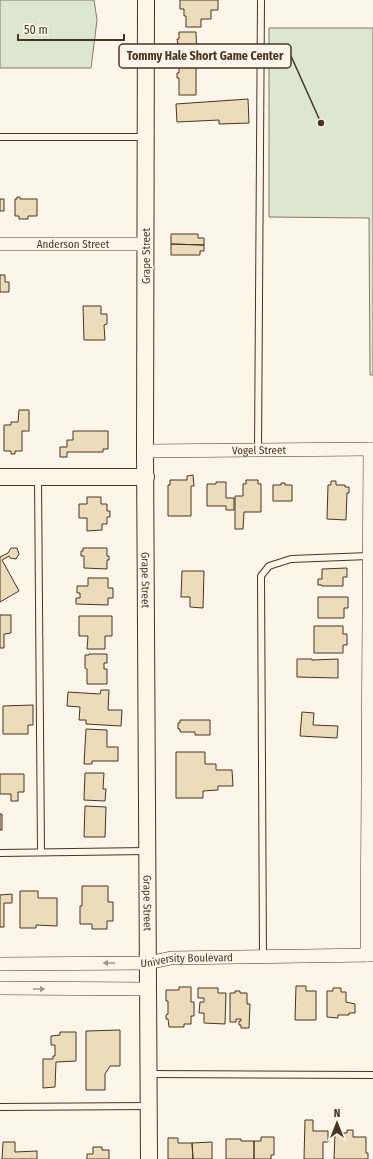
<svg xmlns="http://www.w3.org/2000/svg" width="373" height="1159" viewBox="0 0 373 1159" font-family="'Fira Sans Condensed',sans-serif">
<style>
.green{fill:#dce7d0;stroke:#887966}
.building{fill:#ecdcbc;stroke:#4a3520}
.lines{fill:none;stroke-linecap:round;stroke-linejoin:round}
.service-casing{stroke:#4a3520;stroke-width:8}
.minor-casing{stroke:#4a3520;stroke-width:14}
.tertiary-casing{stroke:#4a3520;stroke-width:18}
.service{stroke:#fbf6e9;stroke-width:6}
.minor{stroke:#fbf6e9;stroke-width:13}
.tertiary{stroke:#fbf6e9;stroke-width:16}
.oneway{fill:#a29684}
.labels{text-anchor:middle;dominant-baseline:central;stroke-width:3;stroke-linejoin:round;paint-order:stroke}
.street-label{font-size:11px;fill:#4a3520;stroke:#fbf6e9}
.leader{fill:none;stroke:#4a3520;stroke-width:1.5}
.callout-dot{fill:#4a3520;stroke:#fbf6e9;stroke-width:1.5}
.callout{fill:#fbf6e9;stroke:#4a3520;stroke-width:1.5}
.callout-label{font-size:12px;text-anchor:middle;font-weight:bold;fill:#4a3520}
</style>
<rect width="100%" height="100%" fill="#fbf6e9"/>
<path class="green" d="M0 0H94L97 20 91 68H0Z
M269 28H373V375H370L369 218 269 217Z"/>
<path class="building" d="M180 0H218V10H211V19H201V27H186V16H184V9H180Z
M179 32H196L197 61H179V44H178L177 39H179Z
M179 66H196V95H179V78H177V73H179Z
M248 99 249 123 219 124V120L177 122 176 104Z
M17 197H20V199H37V216H28V219H19V216H15V199H17Z
M0 199H4V211H0Z
M171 234H198V238H204V245L171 244Z
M171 244 204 245V251H200V255H171Z
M0 275H5V282H9V292H0Z
M83 306H101V314H107V324L104 325 105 340H84Z
M19 410H29V431H22V451H15V454H11V451H4V425H11V422H18Z
M73 431H108V449H103V452H67V457H60V447H67V440H73Z
M193 475 194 486H191V516H168V485H170V480H187V476Z
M246 480H258V484H261V512H244L243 529H235V496H243V484H246Z
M331 481H336V485H345V487H349V493H347L346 520 327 519 328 485H331Z
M216 482H226V498H234V510H226V506H207V484H216Z
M281 483H285V485H292V501H273V485H281Z
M87 497H101V504H107V511H110V517H107V524H102V530L87 531V518H79V504H87Z
M11 548H17L19 554 16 559 10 558 9 556 2 560 19 591 0 602V557L8 553Z
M83 548H107V556H109V560H107V569L84 568V556H81V551H83Z
M347 568V577H343V586H322V585H318V579H322V569Z
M182 571H204L203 608 190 607V597H181Z
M88 578H108V588H113V598H108V605L76 604V598H80V593H77V586H88Z
M318 597H348V608H344V618H318Z
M0 615H11V633L4 634V648H0Z
M79 616H112V636H105V649H87L88 636H79Z
M314 626H343V634H347V645H343V653H314Z
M89 654H107V663H104V669H107V684H87V669L85 668V655H89Z
M297 659H312V660L338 659V678L297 677Z
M101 690H109L108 710H122L121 726 86 724V720H79L80 707 67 706 68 692 100 694Z
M33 705V725H28V734H3V706Z
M302 712 314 713 313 725 338 726 337 738 300 736Z
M180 720H210V735H195V732H180V729H178V723H180Z
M86 729 107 730V747H118V761H92V764H84Z
M176 752H205V764H216V770H232L233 786H218V790L203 791V798H176Z
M85 773H104L103 789H106L105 801 84 800Z
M0 774H24V792H18V801H11V794H0Z
M85 806 106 807 105 837H84Z
M0 814H2V830H0Z
M82 886H108V902H113V921H107V929H92V924H80V906H82Z
M20 891H38V898H57V926L36 925V928H20Z
M12 894V903H4V927H0V895Z
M296 986H306V991H316V1020H295Z
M179 987H191V1002H194V1016H191V1024H184V1027H169L168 1019H166V1015L168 1014V1001H166V990H179Z
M198 988H218V993H226L225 1024 204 1023V1013H199L200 1002H204V998H198Z
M333 988H341V992H346V1002L355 1004V1013H349V1015H338V1018L327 1017V991H333Z
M235 991H240V993H247V1004H250L249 1028H241V1025H239V1021H241V1019H236V1022H230V993H235Z
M120 1030V1066H110L105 1074V1090H86V1031Z
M60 1032H76V1061L56 1062 55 1087 43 1088V1059H53V1056H55V1045H51V1036L60 1035Z
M305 1120H313V1131H328V1142H323V1159H304Z
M347 1130H353V1137H366V1153H368V1159H334L335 1133H347Z
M261 1137H274V1155H271V1159H254V1141H261Z
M168 1138H178V1143H192L193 1159H168Z
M226 1139H241V1141H254V1159H226Z
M3 1142H15V1152L37 1151V1159H2Z
M212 1142V1159H193L192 1143Z
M93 1147H102V1150H109V1159H87V1154H93Z"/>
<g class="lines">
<defs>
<path id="service" d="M0 137H144
M258 450 261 0
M38 478 41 852
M0 853 146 851
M263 957 261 576 269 566 291 559 369 556
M149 1074 373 1075
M0 1107 148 1106"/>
<g id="minor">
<path id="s1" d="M0 244H146"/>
<path id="s2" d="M145 451 373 449"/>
<path d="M367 955 370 449"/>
<path id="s3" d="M0 964 148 963 171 958 373 955"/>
<path d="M0 988 148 989"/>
</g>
<g id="tertiary">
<path id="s4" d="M146 0 145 451 149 1159"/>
<path d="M0 477H146"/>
</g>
</defs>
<use href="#service" class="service-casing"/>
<use href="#minor" class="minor-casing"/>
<use href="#tertiary" class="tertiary-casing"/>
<use href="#service" class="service"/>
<use href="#minor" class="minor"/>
<use href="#tertiary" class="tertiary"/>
</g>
<defs><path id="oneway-solid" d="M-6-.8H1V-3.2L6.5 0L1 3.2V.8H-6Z"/></defs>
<g class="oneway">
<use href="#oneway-solid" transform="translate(109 963) rotate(180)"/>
<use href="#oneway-solid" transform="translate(39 989)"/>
</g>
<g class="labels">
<g class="street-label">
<text stroke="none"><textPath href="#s1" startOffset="73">Anderson Street</textPath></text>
<text transform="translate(146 256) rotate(-90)">Grape Street</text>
<text stroke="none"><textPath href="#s2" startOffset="114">Vogel Street</textPath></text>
<text stroke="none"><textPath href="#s4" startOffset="580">Grape Street</textPath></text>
<text stroke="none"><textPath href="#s4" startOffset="903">Grape Street</textPath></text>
<text stroke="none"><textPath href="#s3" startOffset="187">University Boulevard</textPath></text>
</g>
</g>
<path class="leader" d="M321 123L291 56"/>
<circle class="callout-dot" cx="321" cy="123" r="4"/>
<rect class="callout" x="119" y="44" width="172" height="24" rx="4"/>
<g class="callout-label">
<text x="205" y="60">Tommy Hale Short Game Center</text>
</g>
<g transform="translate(337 1123)" stroke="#fbf6e9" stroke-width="3" paint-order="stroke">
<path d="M0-3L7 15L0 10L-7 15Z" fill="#4a3520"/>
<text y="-6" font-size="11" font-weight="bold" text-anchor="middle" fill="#4a3520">N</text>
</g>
<path d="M18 34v6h106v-6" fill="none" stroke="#4a3520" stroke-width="2"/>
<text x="24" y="34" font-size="12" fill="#4a3520" stroke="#fbf6e9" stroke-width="3" paint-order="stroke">50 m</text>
</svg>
